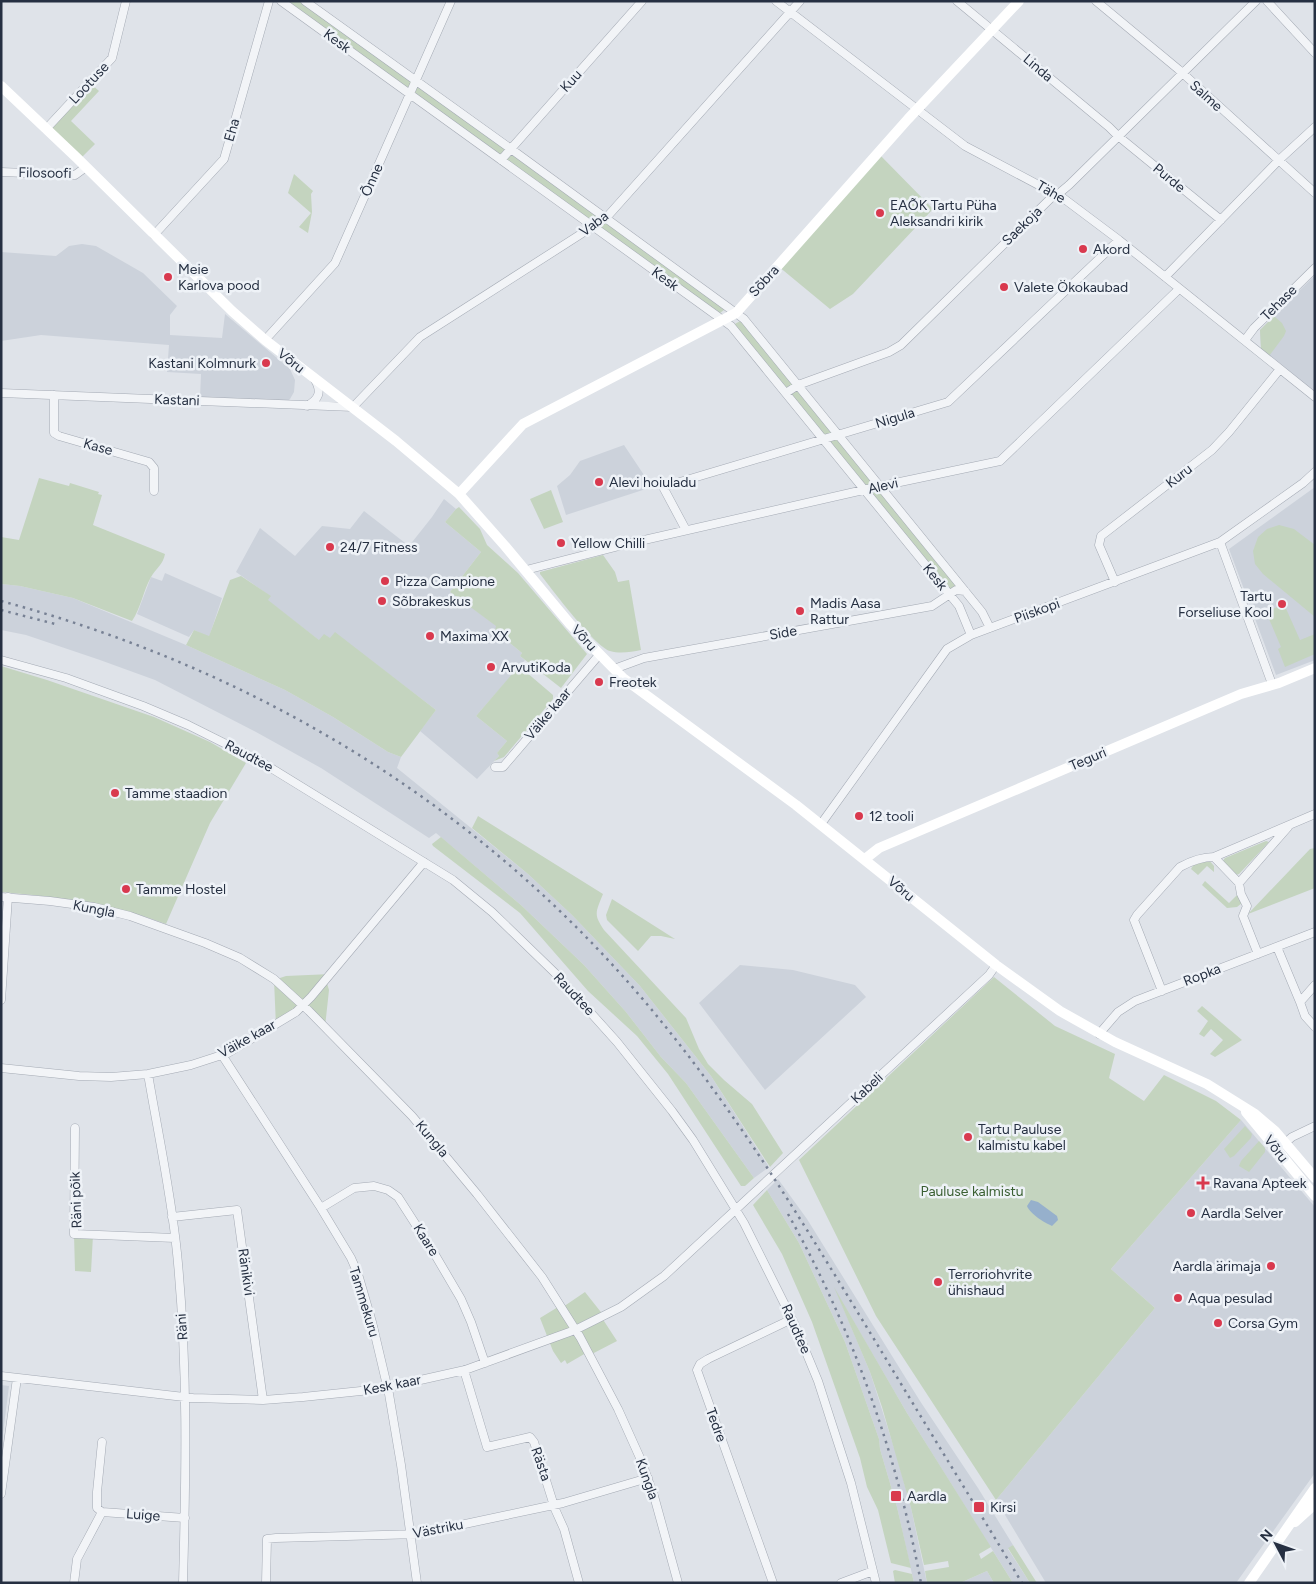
<svg xmlns="http://www.w3.org/2000/svg" width="1316" height="1584" viewBox="0 0 1316 1584" font-family="Figtree,sans-serif">
<style>
.built{fill:#ccd2db}
.green{fill:#c4d4bf}
.water{fill:#96b0cc}
.lines{fill:none;stroke-linecap:round;stroke-linejoin:round}
.street-casing{stroke:#a4aab4;stroke-width:9}
.street{stroke:#f2f4f7;stroke-width:8}
.secondary{stroke:#fff;stroke-width:10}
.rail{stroke:#778194;stroke-width:2.5;stroke-dasharray:2.5 5;stroke-linecap:butt}
.poi-dot{fill:#d9394e;stroke:#eef2f7;stroke-width:2}
.labels{text-anchor:middle;dominant-baseline:central;stroke-width:5;stroke-linejoin:round;paint-order:stroke}
.street-label{font-size:14px;fill:#263042;stroke:#eef2f7}
.poi-label{font-size:14px;fill:#263042;stroke:#eef2f7;text-anchor:start}
.park-label{font-size:14px;fill:#3a5f32;stroke:#eef2f7}
</style>
<rect width="100%" height="100%" fill="#dfe3e9"/>
<path class="built" d="M82 244 96 246 143 273 177 306 170 315V335L222 338 225 314 290 369 295 380 294 392 290 399 286 402 200 398 201 374 167 372 169 345 41 335 1 341V252L56 256 69 246Z
M1315 275V392L1261 349 1260 330Z
M624 445 652 487 566 515 557 486 570 475 580 461Z
M1315 487V660L1276 675 1229 549Z
M444 499 456 509 445 522 481 552 450 592 497 626 495 631 522 653 520 656 525 660 476 716 507 741 497 753 499 756 477 779 420 731 436 710 335 633 330 639 320 641 267 600 270 596 236 572 260 528 295 556 322 526 350 529 364 511 409 546 432 517Z
M165 573 222 598 209 637 194 630 189 637 137 614 151 577 162 581Z
M1 584 20 586 73 598 186 645 285 690 333 717 388 752 401 757 397 768 528 874 572 915 640 986 711 1076 769 1167 754 1178 686 1083 661 1057 626 1012 584 965 522 906 436 833 429 838 321 768 256 732 155 680 100 660 26 635 1 630Z
M740 965 793 970 855 985 866 997 765 1090 699 1003Z
M1241 1120 1315 1207V1473L1236 1583H1046L996 1500 1155 1308 1111 1269Z
M778 1179 807 1219 920 1401 978 1488 1013 1545 1008 1549 1030 1583H1013L907 1413 837 1293 870 1372 897 1457 911 1508 927 1583H914L897 1507 880 1449 879 1439 845 1342 799 1243 767 1190Z
M1 1385 9 1386 1 1449Z
M987 1571 994 1583H960Z"/>
<path class="green" d="M281 1H305L728 307 720 313H713Z
M90 83 99 91 71 121 95 144 81 158 49 128Z
M878 153 933 209 853 294 830 309 778 266Z
M294 174 313 191 311 194 312 212 308 233 299 227 311 213 288 193Z
M1274 316 1282 323 1286 331 1284 336 1269 356 1261 349 1260 330Z
M744 319 962 586 946 590 731 326Z
M39 478 69 486 70 483 99 492 98 494 102 495 93 525 165 554C163 565 156 568 151 577 143 591 141 608 132 621L73 598 20 586 1 584V537L19 540Z
M551 490 563 522 544 529 530 499Z
M459 507 480 529 487 545 518 573 587 654 561 688 520 656 522 653 495 631 496 626 450 592 481 552 445 522 456 509Z
M1279 525 1294 529 1315 545V617L1263 574 1255 564 1253 551 1258 537 1267 529Z
M603 555 615 572 618 582 629 580 641 650C631 652 620 654 610 651 594 646 552 589 540 574V572Z
M241 576 271 596 268 600 319 640 324 634 330 638 335 632 436 710 401 757 388 752 333 717 285 690 186 645 194 630 209 636 230 580Z
M1284 604 1300 640 1315 634V654L1285 667 1278 649 1281 647 1266 612Z
M1 666 47 680 154 717 210 742 246 763 210 823 166 924C113 904 58 897 1 892Z
M519 666 553 695V699L504 757 494 761 499 756 497 753 507 741 476 716Z
M478 816 603 894C596 912 593 914 604 930L686 1018 699 1049 708 1064 724 1080 752 1104 783 1153 770 1167 711 1076 640 986 572 915 528 874 472 828Z
M441 837 522 906 584 965 626 1012 661 1057 686 1083 754 1178 745 1186H741L668 1074 637 1036 588 991 520 913 433 846 432 844Z
M1266 841 1269 842 1239 874 1236 875 1222 862 1225 858Z
M1315 848V888L1248 914 1310 849Z
M1208 859 1214 866V872L1207 866 1198 875 1191 869 1194 864Z
M1205 881 1229 903 1238 894 1242 903 1237 907 1227 908 1202 885Z
M612 899 675 939 661 936H651L638 951 607 920 606 915Z
M331 974 326 980 329 990 325 1027 304 1005 276 1026 274 980 286 976Z
M994 977 1055 1026 1115 1054 1109 1078 1144 1101 1164 1075 1216 1101 1241 1120 1111 1269 1155 1308 996 1500 876 1316 799 1160Z
M1202 1006 1242 1040 1215 1057 1210 1054 1223 1040 1211 1029 1204 1037 1199 1034 1208 1021 1197 1011Z
M1245 1126 1252 1134 1251 1138 1234 1156 1230 1158 1224 1149Z
M1259 1141 1265 1148V1152L1249 1172 1239 1166 1241 1161Z
M767 1190 799 1243 845 1342 879 1439 880 1449 897 1507 911 1568 891 1563 878 1510 867 1487 860 1458 812 1322 782 1254 753 1205Z
M74 1234 93 1235 91 1272 75 1271Z
M834 1287 907 1413 991 1547 979 1554 981 1559 993 1551 1013 1583H994L987 1571 960 1583H927L925 1571 949 1567 948 1561 924 1565 911 1508 882 1407 870 1372Z
M585 1292 604 1316 602 1318 617 1341 588 1356 586 1353 567 1364 565 1360 561 1363 553 1351 540 1318 558 1307 560 1309Z
M1013 1545 1037 1583H1030L1008 1548Z
M895 1570 912 1574 914 1583H895L893 1571Z"/>
<path class="water" d="M1031 1200 1038 1202 1057 1216 1058 1220 1052 1226C1045 1223 1030 1214 1027 1206Z"/>
<g class="lines">
<defs>
<path id="street" d="M281 1 731 326 959 606 971 635
M305 1 511 149 744 319 982 612 990 628
M776 1 965 146 1063 198 1119 240 1315 397
M957 1 1109 127 1118 136 1221 220
M1096 1 1178 69 1315 193
M1267 1 1315 53
M46 129 112 58 126 1
M501 160 642 1
M1 172 75 175 86 167
M154 235 224 159 269 1
M1165 277 1279 160 1315 127
M265 340 335 263 451 1
M1245 340 1254 328 1315 268
M1 393 353 407 420 337 606 218 800 1
M786 393 798 385 889 352 901 345 1051 198 1057 195 1069 185 1256 1
M54 395V433L59 436 149 462 154 468V491
M307 406C319 399 322 392 315 380
M686 530 663 487 948 402 1119 240
M1220 542 1272 684
M526 570 631 543 881 486 1000 461 1179 289
M1115 582 1099 545 1101 536 1212 450 1229 432 1280 369
M1 660 66 678 143 706 188 725 258 760 453 880 492 912 555 973 617 1042 672 1111 693 1140 744 1223 794 1323 818 1381 851 1483 876 1583
M614 669 644 658 932 606 956 590 965 591
M495 767H503L599 655
M821 824 947 649 971 635 1220 542 1303 483 1315 472
M1214 857 1239 883 1288 827
M1239 883 1241 894 1247 906 1243 916 1258 954
M1 897 50 901 94 907 130 916 205 943 240 958 274 979 309 1011 412 1116 477 1194 542 1277 580 1337 618 1409 641 1460 654 1496 678 1583
M1277 947 1300 1002
M1315 985 1300 1002 1305 1016 1315 1027
M1162 991 1134 920 1137 915 1180 867C1191 861 1202 857 1214 857L1315 814
M1 1000 8 897
M1099 1034 1118 1012 1135 1001 1315 932
M222 1055 319 1205 351 1258 358 1274 372 1322 389 1394 401 1465 417 1583
M1 1068 79 1076 111 1077 148 1074 191 1065 228 1053 296 1012 311 997 424 862
M148 1074C158 1133 171 1193 177 1253 188 1363 186 1473 183 1583
M75 1128 74 1234 175 1238
M1285 1143 1292 1137 1315 1126
M321 1208 354 1188 374 1186 388 1190 398 1197 434 1253 461 1299 471 1322 485 1363
M172 1217 237 1210 263 1400
M464 1370 487 1447 530 1437 534 1442 555 1509 564 1529 579 1583
M1 1376 193 1398 263 1400 303 1397 380 1389 465 1370 575 1330 621 1307 664 1276 989 975 996 965
M1 1494 17 1378
M102 1512 97 1508V1492L102 1442
M74 1583 77 1559 102 1512 185 1518
M266 1583 267 1539 276 1538 418 1534 563 1503 648 1478
M773 1583 697 1370 700 1364 708 1359 792 1319
M841 1583 873 1571"/>
</defs>
<use href="#street" class="street-casing"/>
<use href="#street" class="street"/>
<path class="secondary" d="M1 86 77 158 232 311 265 340 396 441 459 494 505 546 570 624 623 678 796 805 996 965 1060 1011 1115 1042 1207 1084 1255 1114 1275 1131 1315 1178
M459 494 523 424 736 313 908 119 1019 1
M865 859 879 848 1241 694 1279 683 1315 668
M1246 1112 1315 1196
M1295 1522 1315 1504
M1249 1583 1315 1488"/>
<path class="rail" d="M1 601C258 670 486 808 656 1015 740 1117 808 1231 877 1344 925 1424 974 1503 1022 1583
M1 610 59 625
M788 1214C852 1328 897 1454 921 1583"/>
</g>
<g class="poi-dot">
<circle cx="880" cy="213" r="5"/>
<circle cx="1083" cy="249" r="5"/>
<circle cx="168" cy="277" r="5"/>
<circle cx="1004" cy="287" r="5"/>
<circle cx="266" cy="363" r="5"/>
<circle cx="599" cy="482" r="5"/>
<circle cx="561" cy="543" r="5"/>
<circle cx="330" cy="547" r="5"/>
<circle cx="385" cy="581" r="5"/>
<circle cx="382" cy="601" r="5"/>
<circle cx="1282" cy="604" r="5"/>
<circle cx="800" cy="611" r="5"/>
<circle cx="430" cy="636" r="5"/>
<circle cx="491" cy="667" r="5"/>
<circle cx="599" cy="682" r="5"/>
<circle cx="115" cy="793" r="5"/>
<circle cx="859" cy="816" r="5"/>
<circle cx="126" cy="889" r="5"/>
<circle cx="968" cy="1137" r="5"/>
<path d="M1200.5 1175.5h5v5h5v5h-5v5h-5v-5h-5v-5h5z"/>
<circle cx="1191" cy="1213" r="5"/>
<circle cx="1271" cy="1266" r="5"/>
<circle cx="938" cy="1282" r="5"/>
<circle cx="1178" cy="1298" r="5"/>
<circle cx="1218" cy="1323" r="5"/>
<rect x="890" y="1490" width="12" height="12" rx="2.5"/>
<rect x="973" y="1501" width="12" height="12" rx="2.5"/>
</g>
<g class="labels">
<g class="street-label">
<text transform="translate(337 41) rotate(36)">Kesk</text>
<text transform="translate(1038 68) rotate(40)">Linda</text>
<text transform="translate(571 81) rotate(-48)">Kuu</text>
<text transform="translate(89 83) rotate(-47)">Lootuse</text>
<text transform="translate(1206 96) rotate(42)">Salme</text>
<text transform="translate(232 130) rotate(-74)">Eha</text>
<text transform="translate(45 173) rotate(1)">Filosoofi</text>
<text transform="translate(1169 178) rotate(39)">Purde</text>
<text transform="translate(372 180) rotate(-66)">Õnne</text>
<text transform="translate(1051 192) rotate(30)">Tähe</text>
<text transform="translate(594 224) rotate(-37)">Vaba</text>
<text transform="translate(1022 226) rotate(-44)">Saekoja</text>
<text transform="translate(665 279) rotate(36)">Kesk</text>
<text transform="translate(764 281) rotate(-48)">Sõbra</text>
<text transform="translate(1279 303) rotate(-45)">Tehase</text>
<text transform="translate(291 361) rotate(38)">Võru</text>
<text transform="translate(177 400) rotate(2)">Kastani</text>
<text transform="translate(895 418) rotate(-17)">Nigula</text>
<text transform="translate(98 447) rotate(16)">Kase</text>
<text transform="translate(1179 476) rotate(-38)">Kuru</text>
<text transform="translate(883 486) rotate(-13)">Alevi</text>
<text transform="translate(935 577) rotate(51)">Kesk</text>
<text transform="translate(1037 611) rotate(-20)">Piiskopi</text>
<text transform="translate(783 633) rotate(-10)">Side</text>
<text transform="translate(584 638) rotate(47)">Võru</text>
<text transform="translate(548 714) rotate(-50)">Väike kaar</text>
<text transform="translate(249 756) rotate(28)">Raudtee</text>
<text transform="translate(1088 759) rotate(-23)">Teguri</text>
<text transform="translate(901 889) rotate(40)">Võru</text>
<text transform="translate(94 909) rotate(11)">Kungla</text>
<text transform="translate(1202 975) rotate(-21)">Ropka</text>
<text transform="translate(574 994) rotate(47)">Raudtee</text>
<text transform="translate(247 1039) rotate(-29)">Väike kaar</text>
<text transform="translate(867 1088) rotate(-43)">Kabeli</text>
<text transform="translate(432 1139) rotate(50)">Kungla</text>
<text transform="translate(1276 1149) rotate(52)">Võru</text>
<text transform="translate(76 1200) rotate(-92)">Räni põik</text>
<text transform="translate(426 1240) rotate(58)">Kaare</text>
<text transform="translate(246 1272) rotate(82)">Ränikivi</text>
<text transform="translate(364 1302) rotate(73)">Tammekuru</text>
<text transform="translate(182 1327) rotate(-94)">Räni</text>
<text transform="translate(796 1329) rotate(66)">Raudtee</text>
<text transform="translate(392 1385) rotate(-11)">Kesk kaar</text>
<text transform="translate(716 1425) rotate(70)">Tedre</text>
<text transform="translate(541 1464) rotate(71)">Rästa</text>
<text transform="translate(647 1479) rotate(70)">Kungla</text>
<text transform="translate(143 1515) rotate(4)">Luige</text>
<text transform="translate(438 1529) rotate(-11)">Västriku</text>
</g>
<g class="poi-label">
<text x="890" y="205">EAÕK Tartu Püha<tspan x="890" dy="16">Aleksandri kirik</tspan></text>
<text x="1093" y="249">Akord</text>
<text x="178" y="269">Meie<tspan x="178" dy="16">Karlova pood</tspan></text>
<text x="1014" y="287">Valete Ökokaubad</text>
<text x="256" y="363" text-anchor="end">Kastani Kolmnurk</text>
<text x="609" y="482">Alevi hoiuladu</text>
<text x="571" y="543">Yellow Chilli</text>
<text x="340" y="547">24/7 Fitness</text>
<text x="395" y="581">Pizza Campione</text>
<text x="1272" y="596" text-anchor="end">Tartu<tspan x="1272" dy="16">Forseliuse Kool</tspan></text>
<text x="392" y="601">Sõbrakeskus</text>
<text x="810" y="603">Madis Aasa<tspan x="810" dy="16">Rattur</tspan></text>
<text x="440" y="636">Maxima XX</text>
<text x="501" y="667">ArvutiKoda</text>
<text x="609" y="682">Freotek</text>
<text x="125" y="793">Tamme staadion</text>
<text x="869" y="816">12 tooli</text>
<text x="136" y="889">Tamme Hostel</text>
<text x="978" y="1129">Tartu Pauluse<tspan x="978" dy="16">kalmistu kabel</tspan></text>
<text x="1213" y="1183">Ravana Apteek</text>
<text x="1201" y="1213">Aardla Selver</text>
<text x="1261" y="1266" text-anchor="end">Aardla ärimaja</text>
<text x="948" y="1274">Terroriohvrite<tspan x="948" dy="16">ühishaud</tspan></text>
<text x="1188" y="1298">Aqua pesulad</text>
<text x="1228" y="1323">Corsa Gym</text>
<text x="907" y="1496">Aardla</text>
<text x="990" y="1507">Kirsi</text>
</g>
<g class="park-label">
<text x="972" y="1191">Pauluse kalmistu</text>
</g>
</g>
<rect width="1316" height="1584" fill="none" stroke="#263042" stroke-width="5"/>
<g transform="translate(1276 1544) rotate(311)" stroke="#eef2f7" stroke-width="4" paint-order="stroke">
<path d="M0-4L9 19L0 12L-9 19Z" fill="#263042"/>
<text y="-8" font-size="14" font-weight="bold" text-anchor="middle" fill="#263042">N</text>
</g>
</svg>
